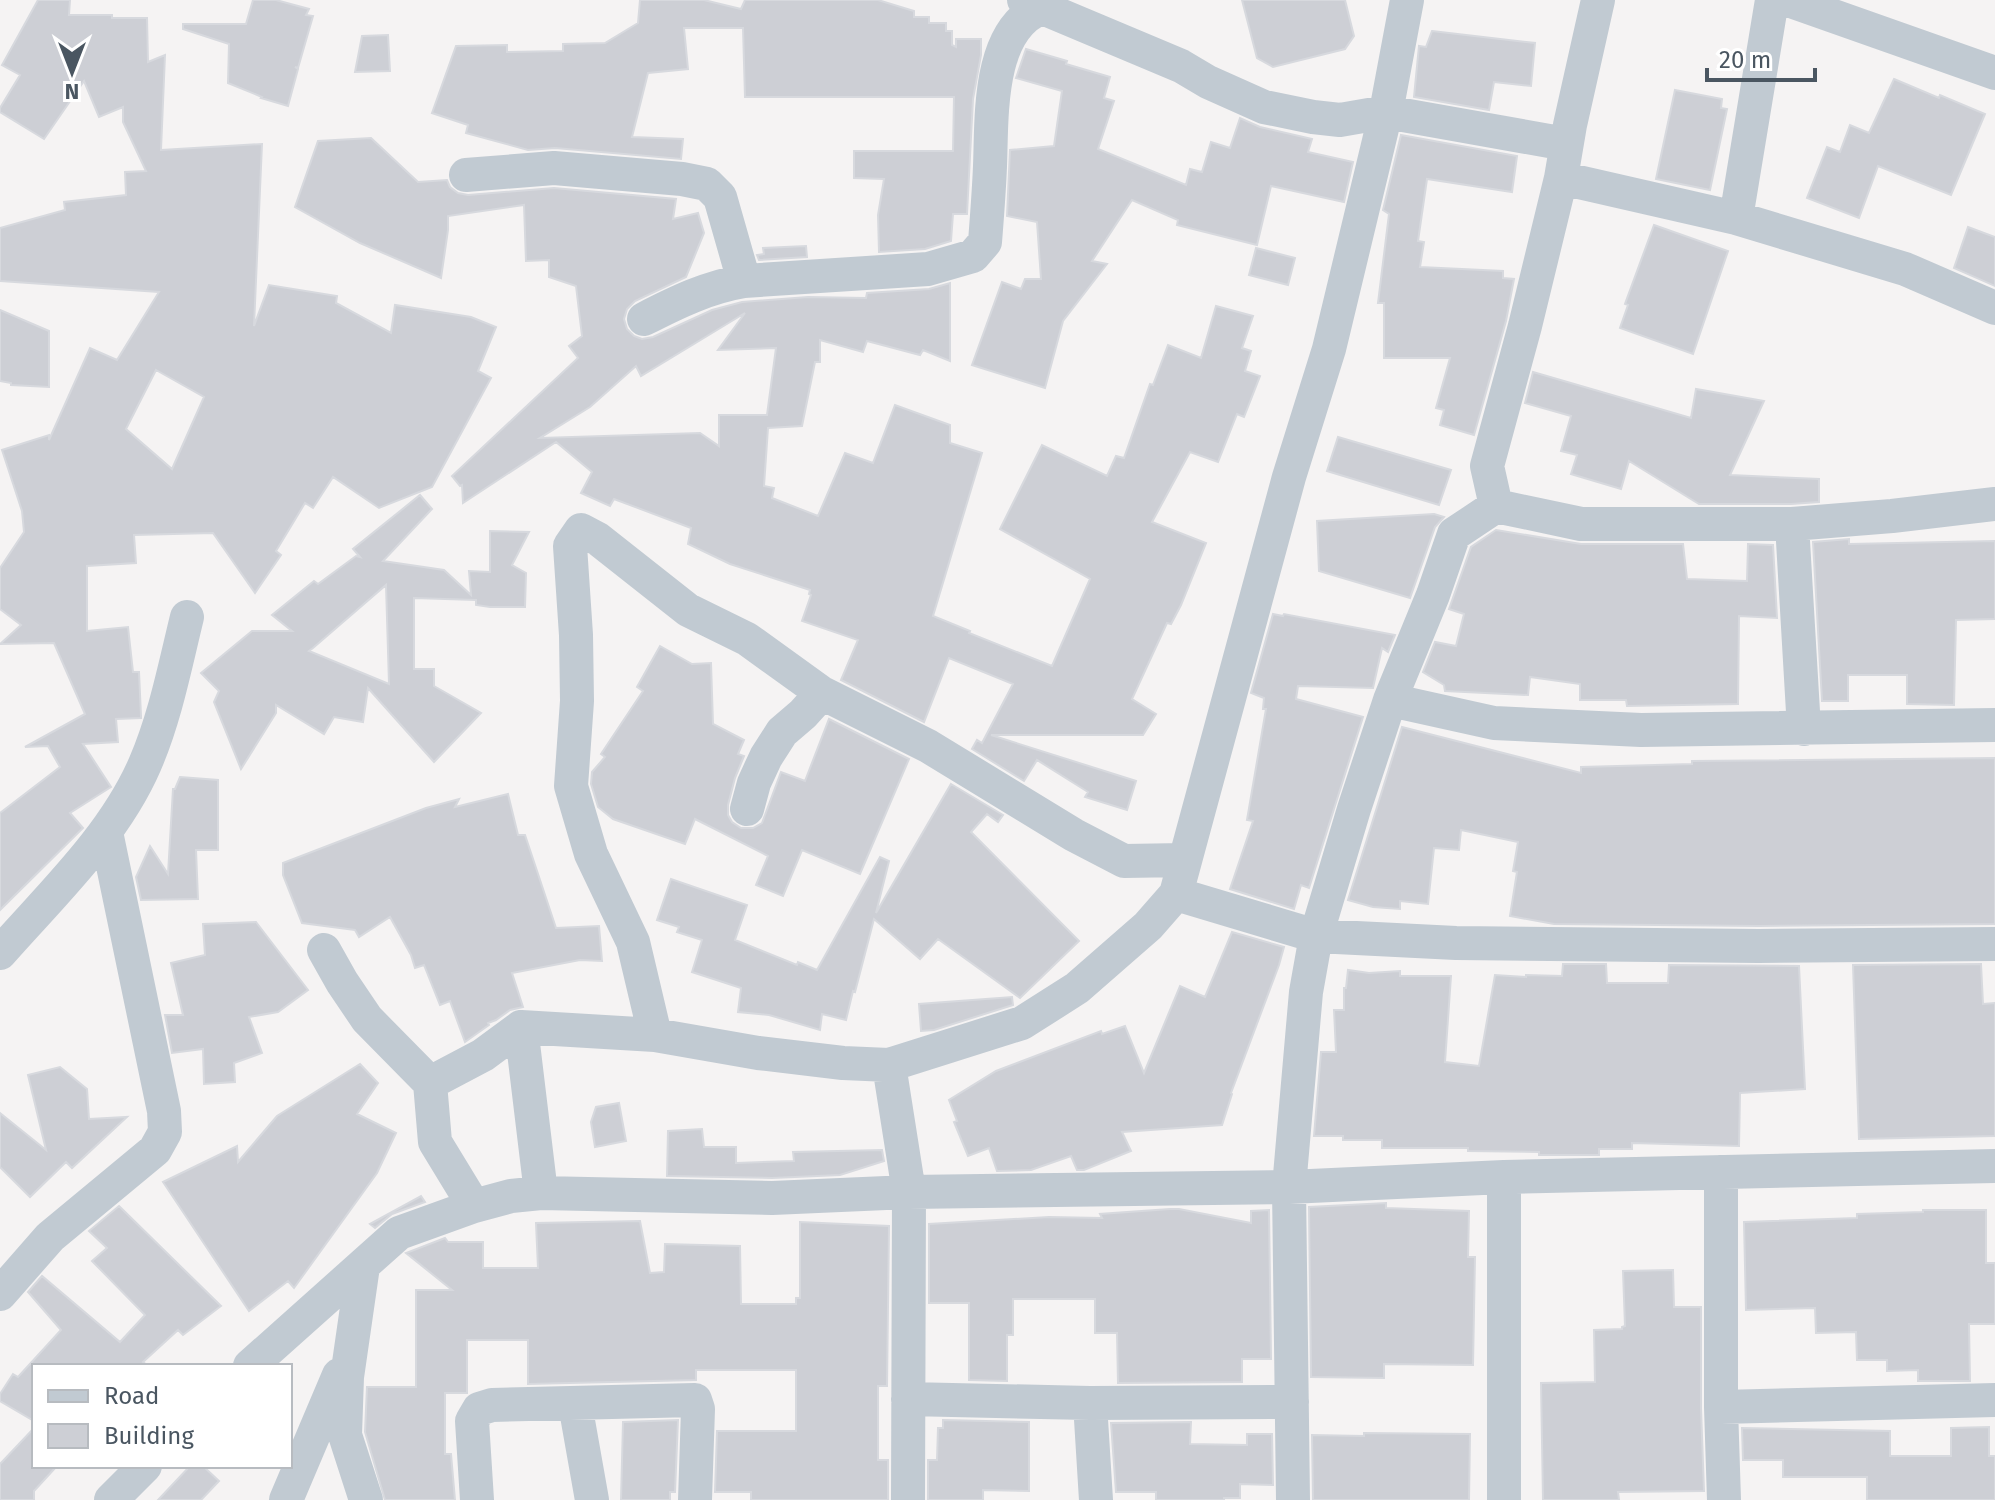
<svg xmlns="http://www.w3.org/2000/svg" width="1995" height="1500" viewBox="0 0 1995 1500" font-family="'Fira Sans',sans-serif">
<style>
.building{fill:#cdcfd5;stroke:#d7d9de;stroke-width:2;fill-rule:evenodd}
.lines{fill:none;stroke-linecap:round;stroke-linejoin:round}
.street{stroke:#c1cad2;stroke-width:34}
</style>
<rect width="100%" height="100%" fill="#f5f3f3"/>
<path class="building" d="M38 0H70L69 15H112V18H147L148 62 165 55 161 150 262 144 254 326 269 285 337 296 336 303 391 333 395 305 471 317 496 327 478 371 491 378 432 487 379 508 333 477 313 508 305 503 276 551 281 555 255 593 213 533 134 535 136 563 87 566V631L128 627 133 672H139L141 716V718L116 719 118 742 83 744 111 787 70 813 83 828 0 910V813L60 767 48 746 25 747 85 714 54 643 0 644 21 625 0 609V568L24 532 22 511 2 450 49 435V440L90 348 117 360 159 292 0 281V228L65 210 64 202 126 195 125 172 146 171 123 122V107L99 117 84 81 44 139 0 112V108L20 75 2 65ZM156 370 204 397 172 469 126 429Z
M253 0H276L309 9 306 15 313 16 298 68 295 67 298 69 288 106 261 98 262 97 228 83 229 44 183 29V24H246Z
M640 0H704L741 9 745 0H878L914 11V17H929V23H946V31H952V45L956 47V39H981V55L973 99 967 214H953L951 241 925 249 879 252 878 215 884 179 854 178V151H953L954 97H745L743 28H684L688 69 648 73 632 137 683 139 681 159 555 148 528 150 466 133 468 125 432 113 456 46 507 45V52L563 51V44L605 43 638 23Z
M1242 0H1345L1354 36 1345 49 1273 67 1257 58Z
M1432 31 1535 43 1531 86 1494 82 1489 110 1414 97 1419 46 1426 47Z
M388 35 390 71 355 72 362 36Z
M1026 49 1067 61 1066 64 1110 77 1104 98 1114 101 1098 149 1186 185 1190 169 1202 172 1211 142 1230 148 1240 118 1260 127 1312 139 1308 152 1353 162 1344 202 1271 186 1257 245 1177 225 1178 220 1132 200 1092 261 1107 264 1063 321 1045 388 972 365 1002 282 1021 289 1025 279H1041L1037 222 1007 216 1010 150 1054 146 1062 91 1016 78Z
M1894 79 1939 98 1940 95 1985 114 1951 195 1878 166 1859 218 1807 198 1827 147 1840 152 1850 125 1869 133Z
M1675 90 1722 99 1721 108 1727 109 1710 190 1656 179Z
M1401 135 1517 156 1512 192 1427 179 1418 241 1424 242 1420 267 1503 271V278L1514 279 1506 321 1474 435 1440 425 1444 410 1436 408 1450 358H1384V303H1378L1389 214 1383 210Z
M371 138 418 182 447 180 450 187 458 193 468 195 554 188 676 199 673 219 698 213 704 233 686 277 635 301 627 309 624 319 627 329 634 336 642 339 653 337 712 310 742 302 808 297 866 298 867 293 929 289 950 283V361L923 350 920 355 867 341 863 352 820 340V362H815L802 426 768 428 764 486 774 488 772 498 818 516 845 453 873 463 895 405 950 425V443L982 453 933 616 970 631 969 633 1052 666 1090 579 1000 529 1042 445 1107 476 1116 456 1124 458 1150 384 1153 385 1168 345 1201 358 1216 306 1253 316 1242 348 1251 351 1245 371 1260 376 1244 417 1237 414 1218 462 1190 452 1152 522 1206 543 1181 605 1171 624 1167 623 1132 699 1156 714 1143 735H991L1136 781 1127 810 1085 797 1088 792 1037 760 1024 781 972 749 977 740 982 743 1013 684 949 658 924 722 841 680 858 640 802 621 811 595 809 594 810 590 730 564 688 544 691 528 614 499 610 506 581 493 592 472 556 442 463 503 462 485 460 486 452 476 578 358 569 346 582 336 576 286 549 277V260L526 261 524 205 448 216V230L441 278 360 243 295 207 318 141ZM745 313 718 350 776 348 767 415H719V446L700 433 540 438 590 407 636 366 641 376Z
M1654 225 1728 251 1693 354 1620 328 1628 305 1625 304Z
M1968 227 1995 237V286L1954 268Z
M806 246 807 257 759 260 757 255 764 254 763 248Z
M1256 248 1295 258 1288 285 1249 275Z
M0 310 49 331V387L11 385V383L0 381Z
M1533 372 1691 418 1696 389 1764 401 1730 475 1819 479V502L1791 504H1699L1629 461 1621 489 1571 474 1577 455 1561 451 1571 416 1525 403Z
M1338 437 1451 470 1439 505 1327 471Z
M420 495 432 509 383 561 444 570 471 595 469 571 490 572V531L529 532 512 565 526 573 525 607H490L476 605V600L414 598V669H434V686L481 713 434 762 368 688 363 722 334 717 324 734 276 705V713L241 769 214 702 219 691 201 673 252 631H292L272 615 314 581 318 584 356 556 360 557 353 549ZM386 585 389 684 309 651 313 648Z
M1434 514 1444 517 1435 527 1410 598 1319 571 1317 521Z
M1496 530 1581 544H1683L1687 579 1747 581 1748 544 1773 545 1777 618 1739 616 1738 704 1627 706 1626 700H1580V684L1530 677 1528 695 1445 691 1444 685 1423 672 1435 642 1456 646 1464 614 1449 609 1471 547Z
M1849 539V544L1995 541V619L1956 620 1954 705 1907 704V675H1848V701H1822L1813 542Z
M1273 614 1283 616 1284 614 1395 635 1388 652 1382 648 1373 688 1298 686 1296 699 1363 717 1309 888 1301 885 1294 909 1230 889 1253 821 1247 820 1266 709H1263L1264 698 1251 693Z
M660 646 692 664 711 663 713 724 744 740 738 754 744 756 735 778 728 805V815L732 822 741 828H753L762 823 781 772 805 781 829 719 909 759 860 874 802 850 783 896 756 885 768 856 695 819 685 844 613 819 598 807 591 784 592 772 605 757 601 754 643 691 637 687Z
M1402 727 1581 773V767L1692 764V761L1995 758V924L1759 926 1554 924 1510 916 1517 872 1513 871 1518 842 1461 830 1459 850 1434 848 1428 904 1400 901V909L1373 907 1348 900Z
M180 777 218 780V850H196L198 899 141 900 136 877 150 846 168 874 173 789H175Z
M951 784 1003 815 998 822 987 814 971 832 1079 941 1020 998 938 939 920 959 874 919 855 992 853 991 846 1020 822 1014 820 1030 769 1015 738 1012 741 988 692 972 702 940 677 932 679 927 657 920 671 879 747 905 735 940 797 965 798 962 817 970 880 857 889 861 876 913Z
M508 794 518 835H525L556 928 599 926 602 961 580 960 512 973 523 1007 510 1010 496 1020 488 1023 489 1025 465 1042 450 1001 440 1005 424 965 415 968 411 955 390 917 359 937 355 930 302 923 283 875V863L426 808 459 799 455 807Z
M256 922 308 990 278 1012 249 1017 262 1053 234 1063 235 1082 204 1084 203 1049 172 1053 165 1015H183L171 963 205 955 203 924Z
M1232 932 1284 947 1279 965 1231 1093 1232 1094 1222 1125 1122 1132 1131 1151 1084 1170H1077L1071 1156 1031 1170 997 1171 989 1148 968 1156 954 1122 957 1121 949 1100 996 1071 1101 1031 1102 1034 1125 1026 1144 1073 1180 986 1205 997Z
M1563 964H1606L1607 983H1668L1669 965 1799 966 1805 1089 1740 1093 1739 1146 1632 1143V1149H1599V1155H1539V1152L1468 1151V1148H1382V1140H1343V1136H1314L1321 1052H1336L1334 1010H1344V988H1346L1348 970 1369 973 1400 971V976H1451L1445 1062 1479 1066 1495 975 1526 977V975L1562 976Z
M1981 964 1983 1004 1995 1003V1136L1859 1139 1853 965Z
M1012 997 1013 1005 934 1030 921 1031 919 1004Z
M360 1064 378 1083 357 1114 396 1133 377 1173 294 1288 288 1281 249 1311 163 1182 237 1146 238 1162 277 1116Z
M60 1067 87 1089 89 1119 127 1117 72 1168 66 1162 30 1197 0 1167V1113L46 1150 28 1075Z
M619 1103 626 1141 595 1147 591 1122 596 1107Z
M702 1129 704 1147H736V1163L794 1161 793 1152 882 1150 884 1161 840 1175 772 1178 667 1176 668 1131Z
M421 1196 425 1202 392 1214 375 1228 370 1224Z
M1386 1203V1208L1469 1211 1468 1257H1475L1473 1365 1384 1364V1378L1311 1377 1309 1207Z
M119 1206 221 1306 183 1335 178 1330 143 1362 148 1366H34V1421L0 1401V1394L13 1374 18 1377 61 1330 28 1292 42 1276 120 1342 145 1315 92 1261 107 1248 89 1231Z
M1170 1209H1179L1251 1223V1211L1269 1210 1271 1359H1242V1382L1118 1383 1117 1333H1095V1299H1013V1335H1007V1381L969 1380V1303H929V1224L1049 1217 1102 1218 1100 1214Z
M1923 1210H1986V1263H1995V1324H1969L1970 1381H1918V1370L1887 1371V1360H1857L1856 1332 1816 1333 1815 1308 1746 1310 1744 1222 1857 1218V1214L1923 1212Z
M640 1221 650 1273 664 1272 665 1244 740 1246 741 1304H796V1298H800V1222L889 1226 887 1386H878V1460H888V1500H751V1492H715L717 1431H796V1370H696V1380L528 1384V1340H467V1393H445V1454H451L455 1500H385L365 1432 367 1387H416V1290H452L406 1253 445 1238 448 1242H483V1268H538L536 1223Z
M1673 1270 1674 1307H1701V1408L1704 1491 1618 1492 1619 1500H1543L1541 1383 1595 1382 1594 1330 1622 1329V1327L1625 1326 1623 1271Z
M678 1420 675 1492H670V1500H621L623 1422Z
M943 1420 1029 1422V1491L983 1490V1500H928V1460H937L938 1428H943Z
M1191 1422 1190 1444 1247 1445V1434H1272L1273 1485 1240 1484V1498H1224V1500H1156V1492H1116L1111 1423Z
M1989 1427V1456H1995V1500H1867V1477H1783V1460H1743L1742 1428 1890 1431V1456H1951V1428Z
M34 1428V1466H57L34 1491V1500H0V1464Z
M1364 1433 1470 1434 1469 1500H1313L1312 1435 1364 1436Z
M190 1466H203L219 1481 201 1500H158Z"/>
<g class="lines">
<path class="street" d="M1024 0 1181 66 1208 82 1264 107 1313 117 1340 120 1386 112 1566 144
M1788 0 1995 73
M466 175 554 168 682 179 707 184 720 197 744 281
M1561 178 1736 218 1905 269 1995 308
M1736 218 1772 0
M644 319C677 302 708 287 744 281L928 269 973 256 985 242C987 216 989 192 990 166 992 118 987 30 1041 8L1043 0
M1496 506 1581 524H1792L1892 516 1995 504
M1792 524 1804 729
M1390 700 1494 723 1641 730 1995 725
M747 809 754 783 766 757 782 732 803 714 822 693
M1176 894 1316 936 1456 943 1759 946 1995 944
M324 950 342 982 367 1019 430 1083 435 1142 474 1206
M0 953C51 895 114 836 145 764 165 718 175 666 187 617
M521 1027 541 1193
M655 1035 633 942 591 854 571 786 577 701 576 635 570 546 581 530 598 539 688 610 747 639 822 693 928 746 1074 835 1124 861 1184 860
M889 1065 909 1192 908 1500
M430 1083 483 1055 521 1027 655 1035 758 1053 843 1063 889 1065 1022 1023 1077 988 1148 926 1176 894 1289 477 1329 349 1386 112 1407 0
M1721 1172V1407L1724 1500
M1504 1177V1500
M363 1266 347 1377 345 1435 366 1500
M0 1294 50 1237 155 1150 165 1132 164 1111 106 832
M250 1366 399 1233 474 1206 511 1196 541 1193 772 1198 909 1192 1289 1187 1504 1177 1995 1166
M908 1399 1090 1403 1292 1402
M1090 1403 1096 1500
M575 1404 592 1500
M1721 1407 1995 1400
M111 1500 145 1466
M286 1500 339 1375
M477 1500 472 1421 479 1409 492 1405 695 1400 698 1409 695 1500
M1293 1500 1289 1187 1306 992 1316 936 1354 809 1390 700 1433 595 1454 534 1496 506 1487 466 1525 326 1561 178 1570 125 1598 0"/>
</g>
<rect x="32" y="1364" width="260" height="104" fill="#ffffff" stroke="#b7bbc0" stroke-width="2"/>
<rect x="48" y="1390" width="40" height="12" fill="#c1cad2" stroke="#b7bbc0" stroke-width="2"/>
<text x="104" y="1404" font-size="24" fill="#4a5661">Road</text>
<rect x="48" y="1424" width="40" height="24" fill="#cdcfd5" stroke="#b7bbc0" stroke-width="2"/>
<text x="104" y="1444" font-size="24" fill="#4a5661">Building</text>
<g transform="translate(72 72) rotate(180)" stroke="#ffffff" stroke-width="6" paint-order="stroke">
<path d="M0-6L14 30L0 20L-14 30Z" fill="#4a5661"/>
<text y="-12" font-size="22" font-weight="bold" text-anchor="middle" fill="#4a5661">N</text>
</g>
<path d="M1707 68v12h108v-12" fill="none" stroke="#4a5661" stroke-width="4"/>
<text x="1719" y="68" font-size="24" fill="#4a5661" stroke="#ffffff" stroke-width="6" paint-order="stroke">20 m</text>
</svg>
